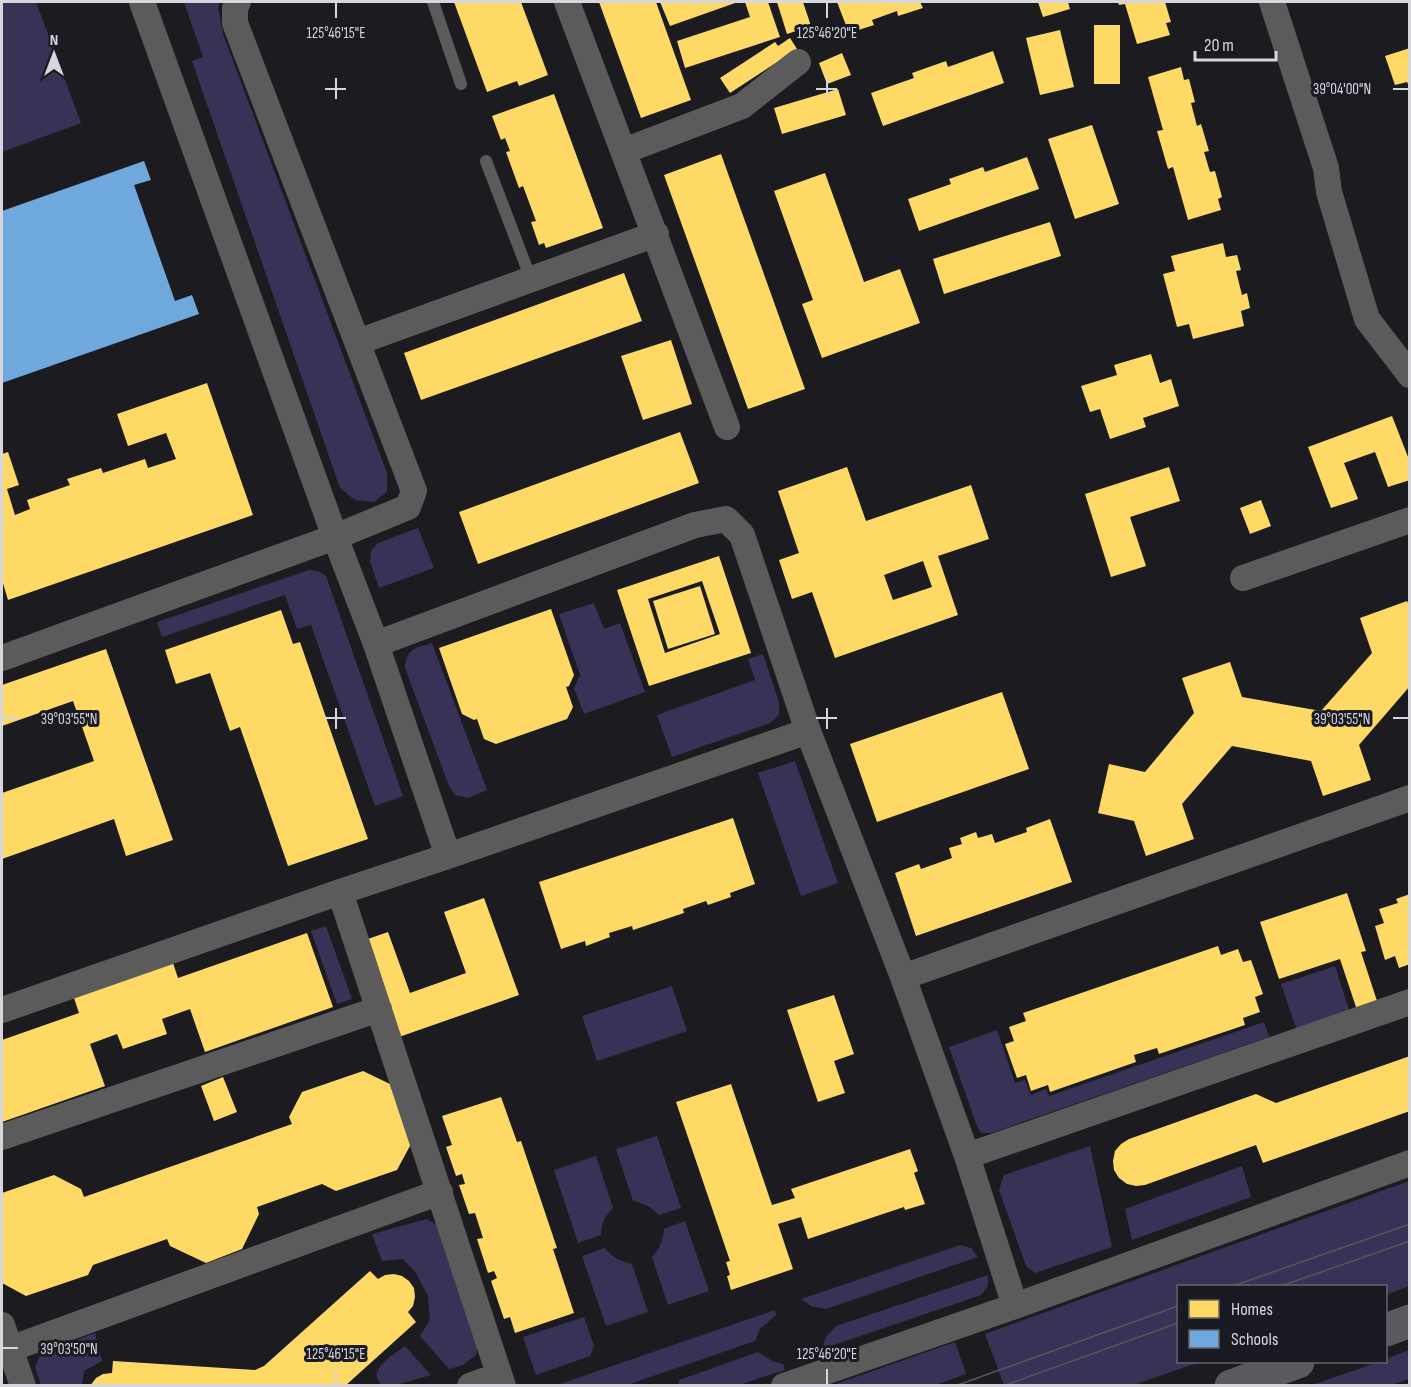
<svg xmlns="http://www.w3.org/2000/svg" width="1411" height="1387" viewBox="0 0 1411 1387" font-family="'Sofia Sans Condensed',sans-serif">
<style>
.green{fill:#383257}
.homes{fill:#ffd966;fill-rule:evenodd}
.schools{fill:#6fa8dc}
.lines{fill:none;stroke-linecap:round;stroke-linejoin:round}
.service{stroke:#5b5b5c;stroke-width:12}
.minor{stroke:#5b5b5c;stroke-width:26}
.trunk{stroke:#5a5a5e;stroke-width:33}
.tram{stroke:#565657;stroke-width:1.5}
.ticks{fill:none;stroke:#d7d6dc;stroke-width:2}
.ticks-label{font-size:15px;text-anchor:middle;fill:#d7d6dc;stroke:#1a1a22;stroke-width:6;stroke-linejoin:round;paint-order:stroke}
</style>
<rect width="100%" height="100%" fill="#1c1c20"/>
<path class="green" d="M2 2H36L81 123 2 152Z
M184 2H220L218 7 223 34 387 473V492L374 502 355 500 340 488 192 61 203 57Z
M418 528 434 568 379 588 370 561 371 551 378 543Z
M309 570 318 571 326 576 403 796 375 806 311 625 297 629 285 595 162 637 157 622Z
M594 603 604 629 620 623 645 692 584 714 574 688 580 675 559 614Z
M432 643 487 790 468 798 455 795 449 786 405 668C407 648 415 648 432 643Z
M763 654 779 702V715L770 723 672 757 657 715 755 680 748 659Z
M795 761 838 883 801 896 758 773Z
M326 926 352 999 337 1004 311 931Z
M1335 966 1350 1013 1297 1031 1281 984Z
M672 986 687 1031 597 1061 582 1016Z
M1264 1022 1269 1037 991 1133H981L977 1126 949 1047 997 1030 1015 1083 1025 1080 1031 1095 1046 1089 1049 1096Z
M657 1136 681 1208 659 1215C651 1207 644 1203 633 1201L616 1149Z
M1090 1146 1112 1247 1035 1273 1026 1266 999 1190 1004 1175Z
M596 1156 613 1208C605 1216 601 1223 601 1235L578 1243 554 1170Z
M1242 1166 1251 1197 1132 1240 1125 1209Z
M1409 1181V1286L1386 1295V1286H1178V1362H1200L1133 1385H1004L985 1334Z
M427 1219 440 1227 478 1342 476 1355 463 1365 449 1369 420 1336 430 1320 428 1296 416 1273 403 1259 382 1261 372 1234Z
M685 1221 709 1291 668 1305 652 1257C660 1248 663 1241 664 1229Z
M960 1245 971 1248 978 1257 826 1309 811 1306 801 1299Z
M605 1248C613 1258 620 1261 632 1264L648 1312 606 1326 582 1256Z
M988 1275V1286L981 1295 822 1349 826 1337 836 1326Z
M775 1310 776 1315 760 1329 755 1341 627 1385H557Z
M584 1317 594 1346 590 1356 536 1375 523 1337Z
M95 1333 102 1361 84 1371 82 1385H41L35 1367 41 1353Z
M955 1342 966 1374 935 1385H833Z
M405 1346 431 1375 396 1385H382C365 1370 394 1355 405 1346Z
M1409 1350V1379L1391 1385H1312L1378 1362H1386V1359Z
M758 1352 772 1361 783 1364 785 1370 739 1385H678L679 1380Z"/>
<path class="homes" d="M454 2H521L548 75 519 86 517 81 487 92Z
M599 2H656L691 100 641 118Z
M660 2H738L670 26Z
M745 2H768L780 37 685 68 677 41 750 17Z
M777 2H803L811 26 787 34Z
M837 2H920L923 8 898 16 897 11 872 20 874 25 849 33Z
M1038 2H1068L1070 9 1043 17Z
M1118 2H1165L1171 22 1166 23 1170 35 1137 44 1125 4 1119 5Z
M1094 25H1120V84H1094Z
M1060 30 1074 87 1040 95 1026 38Z
M790 38 797 49 730 93 720 78 775 42 778 46Z
M1410 48V88L1407 82 1395 85 1385 56Z
M993 51 1004 83 883 126 871 93 914 78 912 73 946 61 948 67Z
M842 53 851 75 827 84 819 63Z
M1181 67 1184 80 1189 79 1195 102 1191 103 1197 126 1201 124 1209 151 1204 152 1210 172 1215 171 1222 197 1218 199 1221 210 1188 220 1173 167 1168 169 1157 131 1163 130 1148 77Z
M838 89 846 115 782 134 774 108Z
M554 94 603 228 546 248 544 243 539 245 531 222 536 221 523 186 519 188 506 152 510 151 505 138 501 140 492 116Z
M1092 125 1119 204 1075 219 1048 139Z
M721 154 805 389 748 409 664 175Z
M1027 157 1039 189 919 231 908 199 951 184 949 179 983 167 985 172Z
M825 173 864 282 900 269 920 323 822 358 802 304 813 300 774 191Z
M1050 222 1061 256 944 294 933 259Z
M1223 243 1226 257 1237 255 1241 270 1236 271 1242 295 1247 293 1250 308 1241 311 1244 326 1193 339 1189 324 1177 327 1163 274 1175 271 1171 256Z
M624 273 642 321 421 400 404 353Z
M671 340 692 404 643 420 621 356Z
M1151 354 1160 383 1171 379 1179 406 1143 418 1146 427 1110 439 1100 409 1090 412 1081 386 1117 375 1114 365Z
M207 383 253 515 8 600 2 580V454L8 452 19 485 7 489 15 515 30 509 27 500 70 485 67 479 101 468 103 473 145 459 148 468 176 459 166 433 128 446 117 414Z
M1392 416 1410 462V480L1388 487 1375 452 1344 463 1358 499 1331 508 1308 447Z
M680 432 699 483 478 564 459 512Z
M847 467 866 521 971 485 989 539 938 556 958 615 835 658 812 592 792 599 779 560 799 553 778 491ZM923 561 932 587 893 600 884 575Z
M1169 467 1180 501 1130 517 1146 566 1111 577 1085 494Z
M1261 500 1271 526 1250 534 1240 508Z
M719 556 751 653 649 686 617 590ZM702 581 720 634 665 653 648 599Z
M700 586 715 634 668 649 653 601Z
M1407 601 1410 607V686L1359 745 1371 780 1323 796 1311 761 1232 746 1182 804 1194 839 1146 856 1134 821 1098 813 1109 764 1145 772 1194 713 1182 678 1230 662 1242 697 1321 711 1372 653 1360 618Z
M551 609 574 675 569 686 566 687 573 707 567 719 496 744 484 739 477 719 474 720 462 714 439 648Z
M281 610 293 644 300 642 368 839 288 866 240 727 230 731 210 673 176 684 165 650Z
M106 649 173 840 126 856 114 819 2 859V793L94 761 73 701 2 726V685Z
M1002 692 1029 769 877 822 850 744Z
M733 818 755 884 730 893 731 897 708 905 706 901 683 909 684 913 633 930 632 926 609 933 610 937 586 946 585 941 561 949 539 882Z
M1050 819 1072 882 916 936 895 873 919 864 921 869 952 858 949 848 962 844 960 838 976 832 978 838 992 834 995 843 1027 832 1026 828Z
M1347 893 1366 951 1361 952 1378 1004 1357 1010 1340 959 1279 979 1260 922Z
M1410 894V964L1399 968 1395 956 1385 960 1375 926 1384 923 1379 909 1398 903 1396 899Z
M484 898 519 995 399 1037 365 940 388 932 410 993 466 973 444 912Z
M307 933 333 1007 205 1052 190 1009 162 1019 167 1034 123 1049 117 1034 90 1044 105 1086 2 1122V1040L79 1013 73 995 172 960 178 978Z
M1218 946 1221 955 1238 949 1243 962 1251 960 1263 994 1255 997 1260 1012 1243 1018 1245 1025 1159 1054 1157 1048 1134 1055 1136 1062 1050 1092 1048 1085 1031 1091 1026 1075 1017 1078 1005 1044 1014 1041 1009 1027 1026 1021 1023 1013Z
M834 995 854 1054 834 1061 845 1093 818 1102 787 1010Z
M1410 1056V1111L1263 1163 1256 1145 1145 1185 1136 1186 1127 1184 1119 1178 1114 1170 1113 1161 1115 1151 1121 1144 1129 1139 1256 1094 1276 1103Z
M363 1071 390 1084 411 1144 397 1170 336 1191 322 1184 257 1207 259 1214 242 1249 206 1263 170 1246 167 1239 93 1265 88 1275 26 1296 2 1283V1193L54 1175 81 1189 84 1197 292 1124 289 1117 302 1092Z
M223 1077 237 1112 214 1121 201 1086Z
M731 1084 772 1205 795 1198 791 1189 910 1149 918 1171 914 1173 925 1204 905 1210 904 1207 808 1239 801 1217 778 1224 793 1269 731 1290 727 1276 730 1275 726 1262 730 1261 676 1102Z
M501 1097 517 1142 521 1141 557 1248 553 1249 574 1313 515 1333 510 1317 504 1319 491 1281 497 1278 494 1271 488 1273 477 1239 483 1238 475 1213 469 1214 459 1185 465 1184 462 1174 456 1176 446 1147 452 1145 442 1116Z
M370 1271 378 1279 385 1275 394 1274 402 1276 409 1281 414 1288 415 1297 413 1306 408 1312 416 1322 345 1386H90L96 1378 103 1374 112 1373 113 1361 255 1370 264 1366Z"/>
<path class="schools" d="M144 161 151 180 134 185 175 301 192 295 199 314 2 383V211Z"/>
<g class="lines">
<path class="service" d="M433 2 461 84
M486 161 531 279"/>
<path class="minor" d="M238 2 235 8V23L414 491 408 507 335 537 376 644 448 856 340 892 503 1386
M567 2 727 427
M1272 2 1326 168 1329 192 1367 319 1410 375
M624 151 742 106 798 62
M358 342 656 234
M1243 578 1410 520
M376 644 695 525 726 519 742 535 808 731 903 977 967 1156 1015 1306
M2 658 335 537 142 2
M448 856 808 731
M903 977 1410 798
M2 1010 340 892
M2 1137 379 1009
M967 1156 1410 1002
M2 1325 23 1386
M10 1349 440 1192
M470 1386 499 1375
M784 1386 1015 1306 1410 1163"/>
<path class="trunk" d="M1386 1330 1410 1321
M1231 1386 1298 1362"/>
<path class="tram" d="M1233 1286 1410 1224
M1281 1286 1410 1241
M955 1386 1178 1306
M1003 1386 1178 1323"/>
</g>
<path class="ticks" d="M336 3V18M827 3V18M336 78V99M827 78V99M325 89H346M816 89H837M1393 89H1408M336 708V729M827 708V729M3 718H18M325 718H346M816 718H837M1393 718H1408M3 1348H18M336 1369V1384M827 1369V1384"/>
<g class="ticks-label">
<text x="336" y="38">125°46'15"E</text>
<text x="827" y="38">125°46'20"E</text>
<text x="1342" y="94">39°04'00"N</text>
<text x="69" y="724">39°03'55"N</text>
<text x="1342" y="724">39°03'55"N</text>
<text x="69" y="1354">39°03'50"N</text>
<text x="336" y="1359">125°46'15"E</text>
<text x="827" y="1359">125°46'20"E</text>
</g>
<rect width="1411" height="1387" fill="none" stroke="#d7d6dc" stroke-width="6"/>
<rect x="1177" y="1285" width="210" height="78" fill="#1a1a22" stroke="#66656c" stroke-width="1.5"/>
<rect x="1189" y="1300" width="30" height="18" fill="#ffd966" stroke="#66656c" stroke-width="1.5"/>
<text x="1231" y="1315" font-size="18" fill="#d7d6dc">Homes</text>
<rect x="1189" y="1330" width="30" height="18" fill="#6fa8dc" stroke="#66656c" stroke-width="1.5"/>
<text x="1231" y="1345" font-size="18" fill="#d7d6dc">Schools</text>
<g transform="translate(54 54)" stroke="#1a1a22" stroke-width="4.5" paint-order="stroke">
<path d="M0-4.5L10 22L0 15L-10 22Z" fill="#d7d6dc"/>
<text y="-9" font-size="16" font-weight="bold" text-anchor="middle" fill="#d7d6dc">N</text>
</g>
<path d="M1195 51v9h81v-9" fill="none" stroke="#d7d6dc" stroke-width="3"/>
<text x="1204" y="51" font-size="18" fill="#d7d6dc" stroke="#1a1a22" stroke-width="4.5" paint-order="stroke">20 m</text>
</svg>
